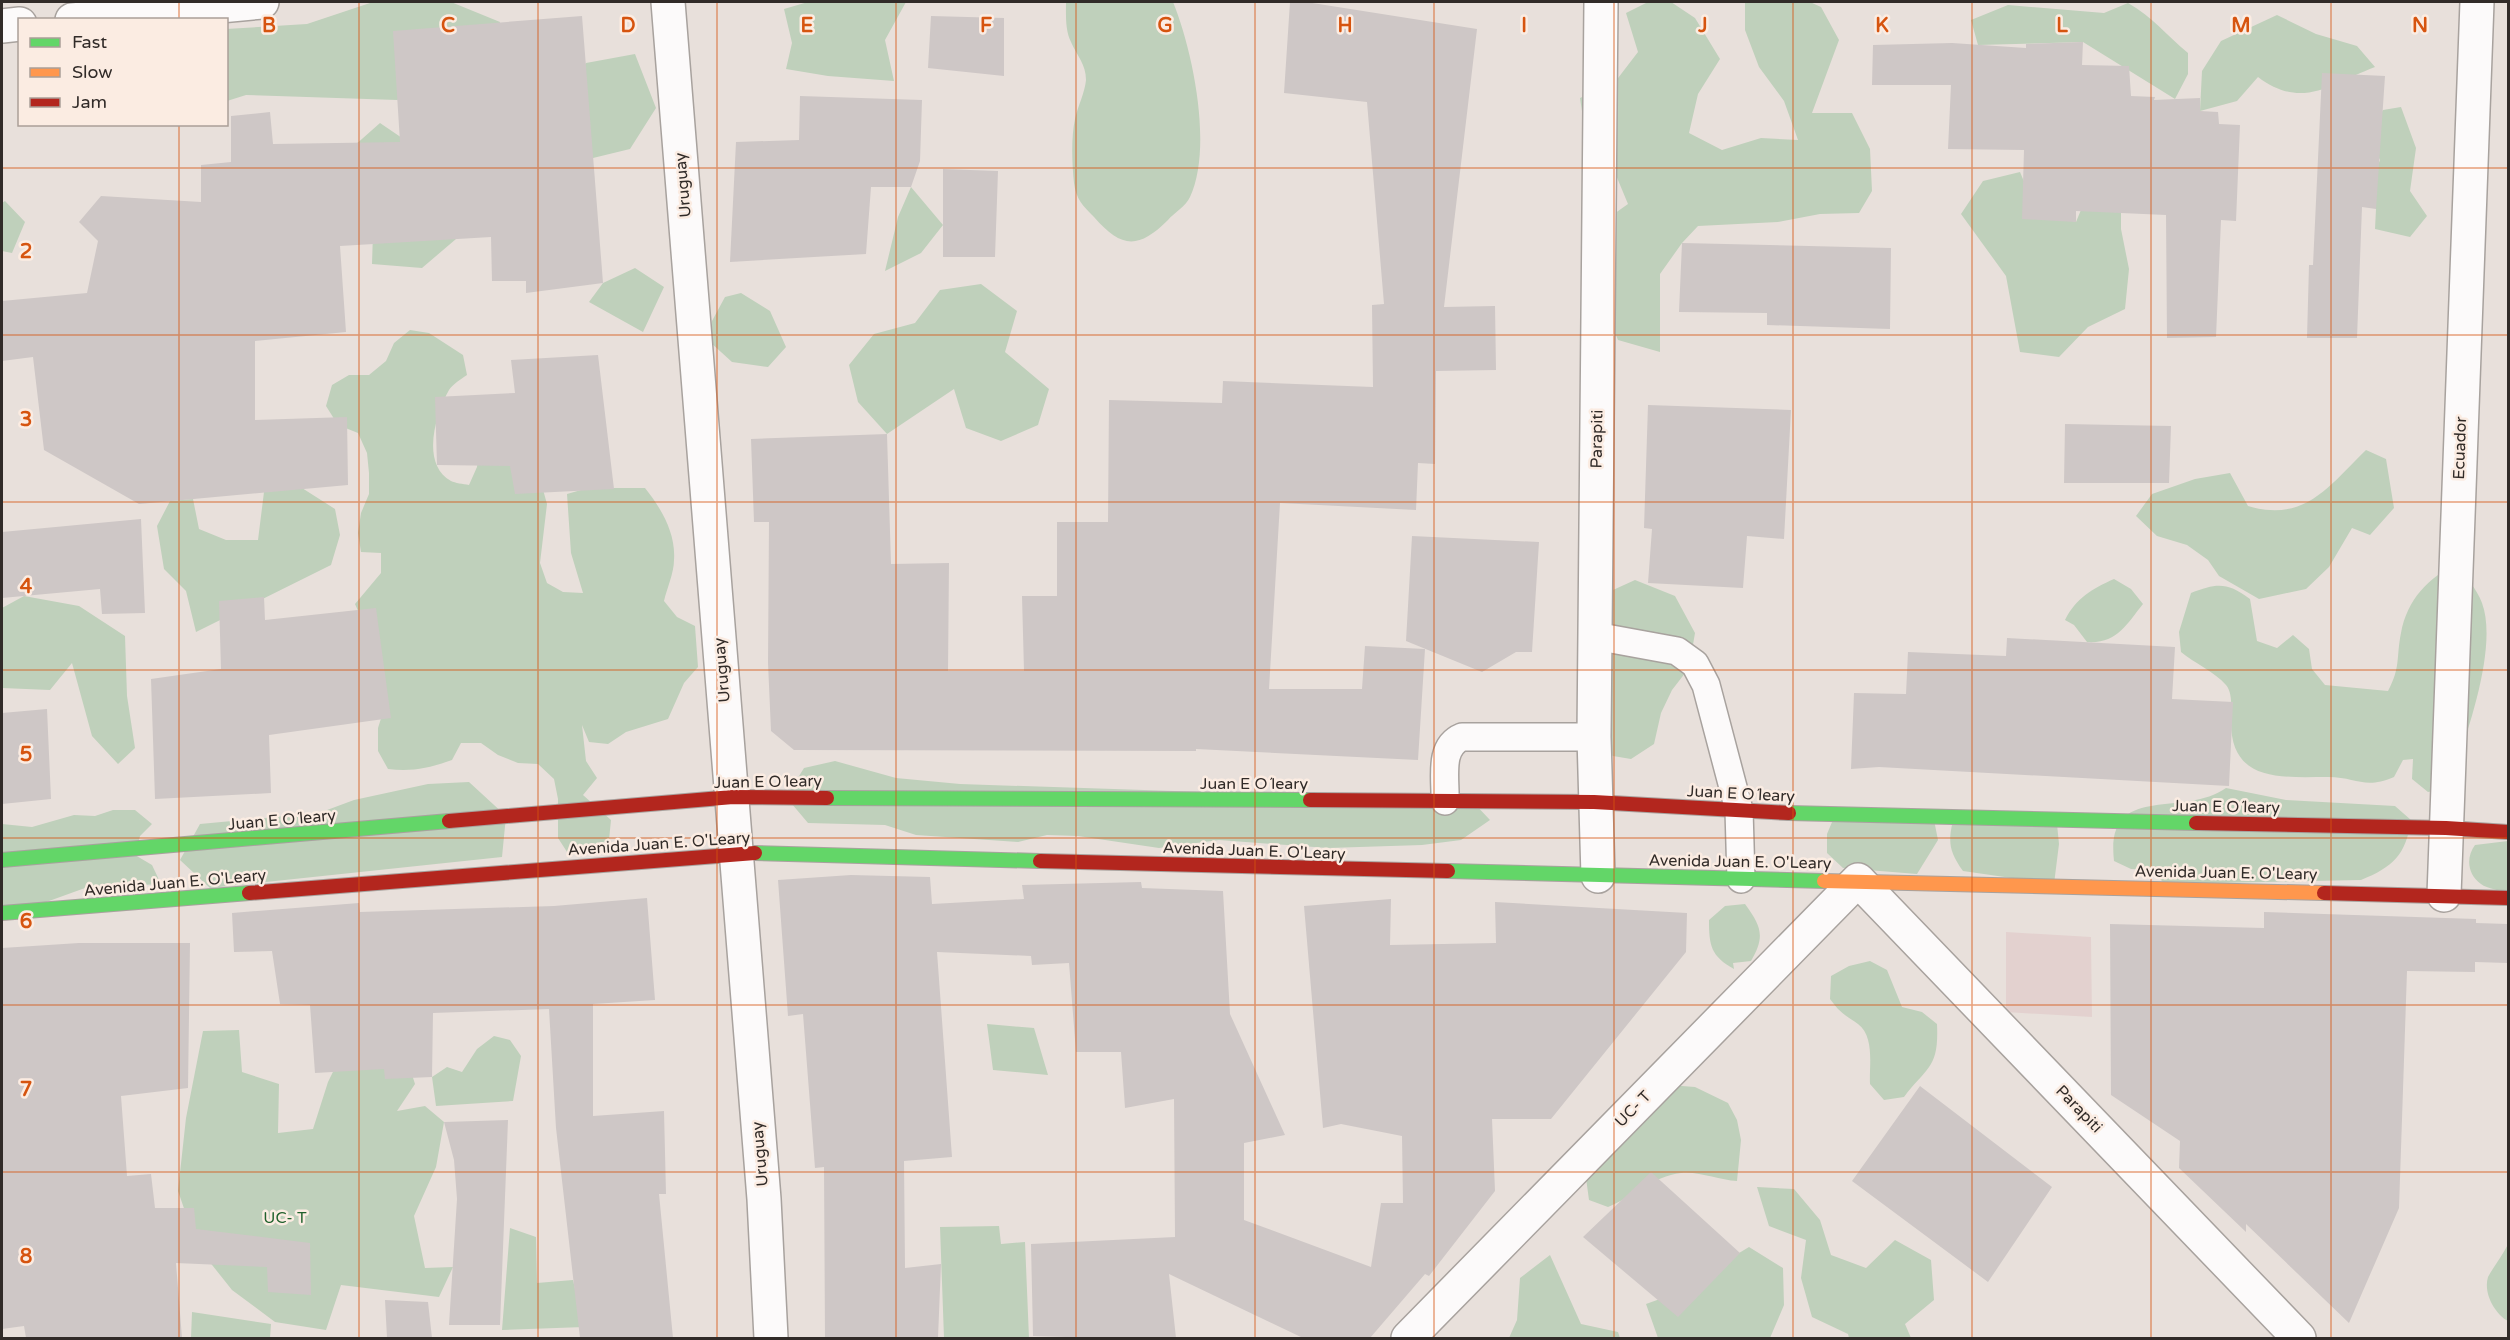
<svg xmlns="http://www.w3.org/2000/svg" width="2510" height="1340" viewBox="0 0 2510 1340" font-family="'Varela Round',sans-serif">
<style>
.commercial{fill:#e3d1cf}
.green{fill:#bfd0bb}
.building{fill:#cec7c6}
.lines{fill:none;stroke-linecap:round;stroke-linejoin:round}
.lane-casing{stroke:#a8a29e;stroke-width:30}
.street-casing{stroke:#a8a29e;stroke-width:36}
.fast-casing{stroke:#a8a29e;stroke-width:16}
.slow-casing{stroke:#a8a29e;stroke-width:16}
.jam-casing{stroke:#a8a29e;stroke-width:16}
.lane{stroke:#fcfafa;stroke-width:27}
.street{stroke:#fcfafa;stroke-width:33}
.fast{stroke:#63d668;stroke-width:14}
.slow{stroke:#ff974d;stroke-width:14}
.jam{stroke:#b3261e;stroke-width:14}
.grid{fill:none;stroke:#d6540f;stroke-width:1.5;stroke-opacity:0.55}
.labels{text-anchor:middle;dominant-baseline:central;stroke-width:5;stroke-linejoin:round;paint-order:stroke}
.street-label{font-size:16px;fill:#312b28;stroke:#fbece2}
.park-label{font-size:16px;fill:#20612c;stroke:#fbece2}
.grid-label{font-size:20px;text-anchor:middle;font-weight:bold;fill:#d6540f;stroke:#fbece2;stroke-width:5;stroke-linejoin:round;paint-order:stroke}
</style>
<rect width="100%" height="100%" fill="#e8e0db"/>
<path class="commercial" d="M2006 932 2091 937 2092 1017 2006 1012Z"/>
<path class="green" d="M373 2H451L500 22 489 65 397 100 246 95 227 101 226 29 307 24Z
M808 2H906L885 40 894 81 828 76 786 69 792 43 784 9Z
M1066 2H1173C1193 51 1213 148 1190 197 1186 206 1174 213 1168 220 1138 250 1121 248 1094 217 1083 206 1076 199 1074 183 1072 164 1071 137 1075 119 1078 106 1085 92 1086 80 1086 64 1077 56 1071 42 1065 30 1066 15 1066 2Z
M1648 2H1671L1695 18 1720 59 1698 94 1689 133 1722 150 1761 138 1798 140 1784 101 1759 67 1745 30V2H1810L1821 7 1839 40 1812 113H1852L1870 149 1872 191 1859 213 1820 214 1778 222 1698 226 1682 243 1660 274V352L1618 340 1603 303 1594 228 1628 204 1613 168 1586 138 1580 98 1615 82 1638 52 1626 13Z
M2128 3C2153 17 2166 35 2188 53V74L2175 99 2083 42 1978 45 1971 20 2008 5 2104 13Z
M2277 15 2316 34 2357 46 2375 67C2332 83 2303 111 2258 77L2237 101 2200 111 2202 71 2221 41Z
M635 54 656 108 630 149 593 158 569 86 586 63Z
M2401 107 2416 148 2410 191 2427 216 2410 237 2375 229 2376 209 2368 191 2380 160 2368 133 2383 110Z
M380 123 430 157 456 239 422 268 372 264 374 201 354 146Z
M2020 172 2035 208 2076 222 2083 205 2121 191V229L2129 269 2125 309 2088 327 2059 357 2020 352 2006 276 1961 214 1983 181Z
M911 187 943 225 921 253 885 271 898 217Z
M5 201 25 222 12 253 2 251V203Z
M635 268 664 287 643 332 589 302 603 283Z
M981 284 1017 311 1005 352 1049 389 1038 425 1001 441 966 428 954 389 887 434 858 402 849 365 874 334 915 323 940 290Z
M741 293 770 311 786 347 768 367 732 362 710 342 712 321 725 297Z
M410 330 429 333 463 355 467 375C461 379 453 384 449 390 436 413 420 464 451 481 455 483 463 484 469 485L477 467 481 429 542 486 547 504 540 563 547 583 563 592 583 593 571 553 567 494 588 488H645C661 508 676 533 674 560 674 573 667 588 664 601L677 617 695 626 698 667 684 683 668 719 626 732 608 744 589 742 582 725 586 761 597 778 583 795 611 820 609 840 591 852 569 855 558 838V799L554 779 538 764 518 763 498 755 481 743H461L452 760C430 768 412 772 388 769L378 751V728L384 709 364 624 355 604 381 573V553L361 552 358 533 361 513 369 494V473L367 453 358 433 338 425 326 406 332 385 349 375H369L386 361 394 343Z
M2366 450 2386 459 2394 508 2370 535 2352 528 2329 567 2306 589 2259 599 2219 576 2208 560 2187 545 2157 536 2136 516 2152 494 2195 479 2230 473 2248 506C2305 523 2329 486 2366 450Z
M302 488 335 509 340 535 331 565 196 632 186 591 164 569 157 526 170 501 193 499 199 529 226 540H258L264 492Z
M2458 564C2465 576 2477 589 2482 603 2499 649 2464 743 2448 788L2428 792 2412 779 2413 759 2403 760 2394 777C2364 790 2357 777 2328 777 2281 777 2230 783 2231 720 2231 710 2233 693 2226 685 2215 672 2194 663 2181 652L2179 632 2191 593C2217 583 2227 582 2250 599L2257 641 2277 648 2293 635 2309 649 2312 669 2325 685 2388 691C2401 667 2396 657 2401 633 2407 600 2429 576 2458 564Z
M2114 579 2131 589 2143 604C2126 625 2117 644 2087 642L2074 625 2065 620C2076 598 2092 589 2114 579Z
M1635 580 1675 596 1695 633 1689 668 1672 690 1661 713 1654 744 1631 759 1613 756 1593 744 1595 610 1613 590Z
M24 596 79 606 125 636 127 696 135 748 118 764 92 736 72 663 50 690 2 688V608Z
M835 761 896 778 960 784 1472 801 1490 820 1461 840 1422 845 1328 848 1219 840 1159 848 1078 836 1047 835 1018 842 916 835 885 825 808 823 786 797 804 768Z
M469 782 506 816 502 857 210 888 180 860 200 824 319 813 354 800 428 784Z
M2226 788 2286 800 2395 806 2411 820C2406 855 2393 867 2361 880L2165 884 2151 870 2131 869 2114 861C2105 781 2182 819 2226 788Z
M113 810H135L152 824 140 836 135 855 152 865 161 884 85 888 2 918V824L32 827 74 815 95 816Z
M1835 815 1934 820 1938 840 1917 874 1843 868 1827 853V834Z
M1954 816 2057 824 2059 844 2054 884 1963 871C1948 850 1948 841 1954 816Z
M2508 841V893C2501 890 2487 889 2481 884 2467 874 2466 857 2475 845Z
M1745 904C1762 927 1765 937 1751 961L1733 963 1734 969C1711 956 1709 946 1709 920L1725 906Z
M1870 961 1887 970 1902 1007 1922 1012 1937 1024C1939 1068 1928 1066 1904 1097L1884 1100 1870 1084C1869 1066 1875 1037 1858 1024 1844 1014 1841 1014 1830 999L1831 976 1849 966Z
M987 1024 1034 1028 1048 1075 993 1070Z
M356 1025 399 1034 415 1084 397 1111 425 1106 444 1122 436 1167 414 1216 425 1268 453 1267 439 1297 341 1285 326 1330 275 1322 232 1290 197 1246 178 1191 186 1118 203 1031 239 1030 242 1072 279 1084 278 1133 313 1129 328 1082Z
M494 1036 510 1040 521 1056 513 1101 436 1106 432 1077 447 1067 462 1072 477 1049Z
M1669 1085 1695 1087 1728 1103 1737 1120 1741 1140 1737 1181C1719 1180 1699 1171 1681 1173 1653 1176 1633 1197 1608 1207L1589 1200 1586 1178Z
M1757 1187 1794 1189 1820 1220 1831 1255 1866 1268 1895 1240 1931 1260 1934 1300 1905 1324 1911 1338H1849L1848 1334 1812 1317 1801 1278 1806 1240 1769 1226Z
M999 1226 1001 1244 1025 1242 1029 1338H944L940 1227Z
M510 1228 536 1237 537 1283 573 1280 584 1327 502 1330Z
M2508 1244V1321C2495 1314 2483 1293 2488 1277 2491 1271 2504 1253 2508 1244Z
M1749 1247 1783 1268 1784 1305 1770 1338H1658L1646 1304 1685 1290 1716 1267Z
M1550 1255 1581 1324 1618 1332 1620 1338H1509L1517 1320 1520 1278Z
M192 1312 271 1324 270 1338H191Z"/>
<path class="building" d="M1290 2H1306L1477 29 1444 307 1495 306 1496 370 1436 371 1435 464 1418 463 1416 510 1280 503 1269 689H1362L1365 646 1425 649 1418 760 1196 749V751L794 750 771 731 768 663 769 522H754L751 439 887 434 891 564 949 563 948 671H1024L1022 596H1057V522H1108L1109 400 1222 403 1223 381 1373 387 1372 305 1384 304 1367 102 1284 93Z
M582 16 603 283 526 293V281H492L491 237 340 246 346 332 255 341V420L347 417 348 485 139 504 44 450 33 357 2 361V301L87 293 98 241 79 222 101 196 201 202V165L231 162V116L270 112 273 144 400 142 393 31Z
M931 16 1004 18V76L928 68Z
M2083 42 2082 65 2129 66 2131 96 2155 97 2154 100 2200 98V111L2218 112 2219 124 2240 125 2236 221 2221 220 2216 337 2167 338 2166 215 2076 211V222L2022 219 2024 150 1948 149 1951 85H1872L1873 45 1952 43 2026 48V44Z
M2322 73 2385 76 2376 209 2362 207 2357 338H2307L2309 265H2313Z
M800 96 922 100 920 161 911 187H871L866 254 730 262 736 142 799 140Z
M943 169 998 171 995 257H943Z
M1682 243 1891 248 1890 329 1767 325V313L1679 312Z
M598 355 614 489 515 494 510 466 437 465 435 397 515 393 511 360Z
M1648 405 1791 410 1784 539 1747 536 1743 588 1648 583 1652 529 1644 528Z
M2065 424 2171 426 2169 483H2064Z
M141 519 145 613 102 614 100 589 2 598V532Z
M1412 536 1539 542 1532 652H1516L1482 672 1406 641Z
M264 597 265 620 376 608 391 718 269 735 271 793 155 799 151 679 221 669 219 601Z
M2007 638 2175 647 2172 699 2233 702 2229 786 1879 767 1851 769 1854 693 1906 694 1908 652 2006 656Z
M47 709 51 799 2 804V713Z
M851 875 930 877 932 904 1024 899 1022 885 1141 882 1142 888 1223 891 1230 1014 1285 1135 1244 1143V1220L1371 1267 1381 1203H1403L1402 1136 1341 1124 1323 1128 1304 906 1391 899 1390 945 1496 943 1495 902 1687 913 1686 952 1551 1119H1492L1495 1191 1429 1276 1425 1274 1370 1338H1303L1169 1274 1176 1338H1098L1033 1336 1031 1244 1175 1237 1174 1099 1125 1108 1121 1052H1076L1069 963 1032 965 1031 956 937 952 952 1157 904 1161 905 1268 941 1264 938 1338H825L824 1167 815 1168 803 1014 788 1016 778 880Z
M647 898 655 1000 593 1004V1116L664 1111 666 1194H659L673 1338H580L556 1128 549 1009 433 1013 432 1077 385 1079 384 1069 315 1073 310 1005 280 1004 272 951 234 952 232 913 359 903 360 912 554 906Z
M2264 912 2476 919V923L2508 924V963L2475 962V972L2407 971 2399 1208 2349 1323 2246 1224V1232L2179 1168 2180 1141 2111 1095 2110 924 2264 928Z
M79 943H190L188 1088 121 1096 127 1176 151 1174 155 1208H194L196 1229 310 1243 311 1295 268 1292 267 1267 176 1263 182 1338H26L24 1326 2 1329V948Z
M1920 1086 2052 1187 1988 1282 1852 1181Z
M508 1120 500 1325H449L457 1199 454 1160 444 1122Z
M1651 1172 1740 1253 1678 1317 1583 1237Z
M385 1300 428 1302 432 1338H387Z"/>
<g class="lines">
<defs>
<path id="lane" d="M1595 636 1677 651 1695 664 1706 685 1739 810 1741 879
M1445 801C1446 779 1438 747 1462 737H1594"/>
<path id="street" d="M668 2 764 1199 771 1338
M72 20 262 2
M2 26 20 24
M1598 876 1594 737 1601 2
M2444 895 2477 2
M1408 1338 1858 880 2299 1338"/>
<path id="fast" d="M827 798 1310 800
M1789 813 2196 823
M755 853 1040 861
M2 860 449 821
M1448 871 1824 881
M2 913 249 893"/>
<path id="slow" d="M1824 881 2324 893"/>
<path id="jam" d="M1310 800 1594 802 1789 813
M449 821 733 797 827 798
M2196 823 2446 828 2508 832
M1040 861 1448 871
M249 893 755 853
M2324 893 2508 898"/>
</defs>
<use href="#lane" class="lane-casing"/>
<use href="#street" class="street-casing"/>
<use href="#fast" class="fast-casing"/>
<use href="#slow" class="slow-casing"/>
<use href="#jam" class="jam-casing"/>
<use href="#lane" class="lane"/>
<use href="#street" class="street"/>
<use href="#fast" class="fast"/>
<use href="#slow" class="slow"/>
<use href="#jam" class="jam"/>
</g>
<path class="grid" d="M179 2V20M359 2V1338M538 2V1338M717 2V1338M896 2V1338M1076 2V1338M1255 2V1338M1434 2V1338M1614 2V1338M1793 2V1338M1972 2V1338M2151 2V1338M2331 2V1338M179 124V1338M2 168H2508M2 335H2508M2 502H2508M2 670H2508M2 838H2508M2 1005H2508M2 1172H2508"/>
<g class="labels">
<g class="street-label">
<text transform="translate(683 185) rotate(-95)">Uruguay</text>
<text transform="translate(1597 439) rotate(-89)">Parapiti</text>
<text transform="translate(2460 448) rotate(-88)">Ecuador</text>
<text transform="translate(722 670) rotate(-95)">Uruguay</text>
<text transform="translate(768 782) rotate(-1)">Juan E O´leary</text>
<text x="1254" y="784">Juan E O´leary</text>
<text transform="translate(1741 794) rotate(3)">Juan E O´leary</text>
<text transform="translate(2226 807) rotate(1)">Juan E O´leary</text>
<text transform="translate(282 820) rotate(-5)">Juan E O´leary</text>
<text transform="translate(659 844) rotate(-4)">Avenida Juan E. O'Leary</text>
<text transform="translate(1254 851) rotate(2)">Avenida Juan E. O'Leary</text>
<text transform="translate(1740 862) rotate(1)">Avenida Juan E. O'Leary</text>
<text transform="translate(2226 873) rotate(1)">Avenida Juan E. O'Leary</text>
<text transform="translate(175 883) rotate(-5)">Avenida Juan E. O'Leary</text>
<text transform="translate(1633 1109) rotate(-46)">UC- T</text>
<text transform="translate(2079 1109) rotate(46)">Parapiti</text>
<text transform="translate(760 1154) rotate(-95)">Uruguay</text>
</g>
<g class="park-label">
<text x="285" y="1218">UC- T</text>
</g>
</g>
<g class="grid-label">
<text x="269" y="32">B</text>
<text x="448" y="32">C</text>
<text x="628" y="32">D</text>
<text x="807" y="32">E</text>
<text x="986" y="32">F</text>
<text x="1165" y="32">G</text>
<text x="1345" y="32">H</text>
<text x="1524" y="32">I</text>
<text x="1703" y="32">J</text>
<text x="1882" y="32">K</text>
<text x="2062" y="32">L</text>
<text x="2241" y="32">M</text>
<text x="2420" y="32">N</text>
<text x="26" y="258">2</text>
<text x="26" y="426">3</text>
<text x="26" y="593">4</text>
<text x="26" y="761">5</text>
<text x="26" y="928">6</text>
<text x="26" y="1096">7</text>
<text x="26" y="1263">8</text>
</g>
<rect width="2510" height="1340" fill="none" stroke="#312b28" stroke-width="6"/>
<rect x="18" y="18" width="210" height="108" fill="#fbece2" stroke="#aa9f98" stroke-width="1.5"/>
<rect x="30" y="38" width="30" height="9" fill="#63d668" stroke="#aa9f98" stroke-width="1.5"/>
<text x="72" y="48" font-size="18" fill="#312b28">Fast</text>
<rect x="30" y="68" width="30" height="9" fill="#ff974d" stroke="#aa9f98" stroke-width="1.5"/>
<text x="72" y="78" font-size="18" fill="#312b28">Slow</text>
<rect x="30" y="98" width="30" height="9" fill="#b3261e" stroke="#aa9f98" stroke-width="1.5"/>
<text x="72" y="108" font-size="18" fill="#312b28">Jam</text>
</svg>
